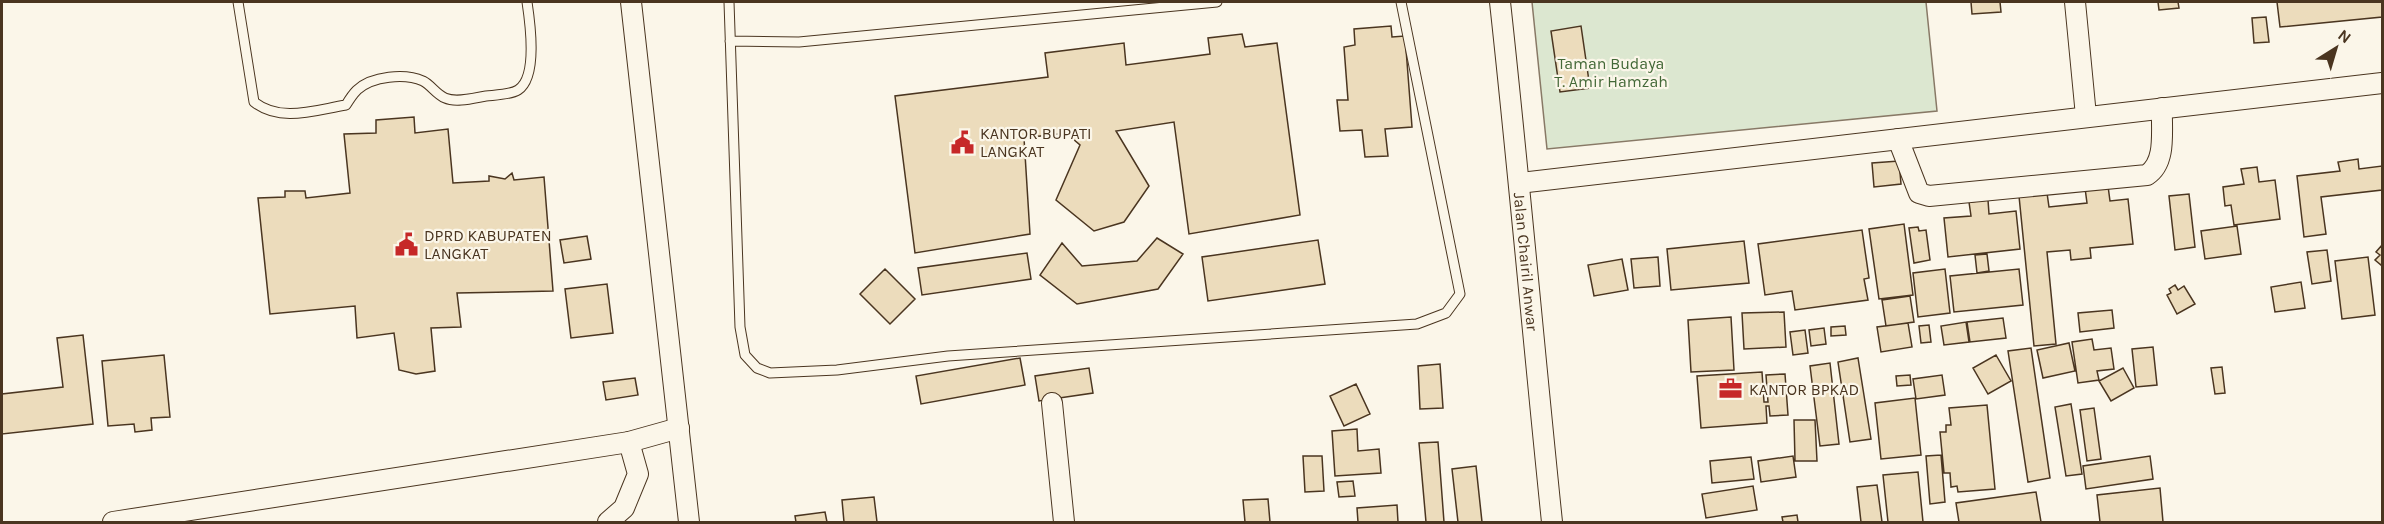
<svg xmlns="http://www.w3.org/2000/svg" width="2384" height="524" viewBox="0 0 2384 524" font-family="Karla,sans-serif">
<style>
.green{fill:#dce7d0;stroke:#887966;stroke-width:1.5}
.building{fill:#ecdcbc;stroke:#4a3520;stroke-width:1.5}
.lines{fill:none;stroke-linecap:round;stroke-linejoin:round}
.lane-casing{stroke:#4a3520;stroke-width:11}
.street-casing{stroke:#4a3520;stroke-width:22}
.lane{stroke:#fbf6e9;stroke-width:9}
.street{stroke:#fbf6e9;stroke-width:20}
.labels{text-anchor:middle;dominant-baseline:central;stroke-width:4.5;stroke-linejoin:round;paint-order:stroke}
.park-label{font-size:16px;fill:#436837;stroke:#fbf6e9}
.poi-label{font-size:16px;fill:#4a3520;stroke:#fbf6e9;text-anchor:start}
.street-label{font-size:16px;fill:#4a3520;stroke:#fbf6e9}
</style>
<rect width="100%" height="100%" fill="#fbf6e9"/>
<path class="green" d="M1532 2H1926L1937 111 1547 149Z"/>
<path class="building" d="M1971 2H2000L2001 12 1972 14Z
M2158 2H2178L2179 8 2159 10Z
M2277 2H2382V17L2280 27Z
M2266 17 2269 42 2254 43 2252 18Z
M1391 26 1392 37 1405 36 1412 127 1385 129 1388 156 1365 157 1362 130 1340 131 1337 100H1348L1344 47 1355 45 1354 29Z
M1581 26 1590 88 1560 92 1551 31Z
M1242 34 1245 47 1277 43 1300 215 1189 234 1174 122 1116 131 1149 186 1124 222 1094 231 1056 200 1080 145 1066 133 1024 138 1030 234 915 253 895 96 1048 77 1045 53 1124 43 1126 65 1210 54 1208 38Z
M414 117 415 133 448 129 453 183 489 181V176L505 179 512 173 514 180 544 177 553 291 457 293 461 327 431 328 435 371 416 374 399 370 394 333 357 338 355 306 270 314 258 198 285 197V191H305L306 198 350 193 344 134 376 133V120Z
M2358 159 2359 169 2382 166V190L2321 197 2326 234 2304 237 2297 176 2340 171 2338 162Z
M1899 161 1901 184 1874 187 1872 163Z
M2257 167 2259 182 2275 180 2280 219 2234 225 2231 205 2225 206 2223 187 2244 184 2241 169Z
M2108 186 2110 201 2128 199 2133 244 2090 248 2091 258 2071 260 2070 250 2047 252 2056 344 2034 346 2019 196 2047 193 2049 207 2087 203 2085 188Z
M2189 194 2195 247 2175 250 2169 196Z
M1988 200 1989 214 2016 211 2020 249 1948 257 1944 218 1971 216 1969 202Z
M1904 224 1913 295 1879 299 1869 229Z
M2237 226 2241 254 2205 259 2201 231Z
M1918 227 1919 231 1926 230 1930 260 1914 263 1909 228Z
M1862 230 1869 278 1864 279 1868 300 1795 310 1792 291 1765 295 1758 244Z
M587 236 591 259 564 263 560 240Z
M1157 238 1183 254 1158 289 1077 304 1040 275 1062 243 1082 266 1137 261Z
M1318 240 1325 284 1208 301 1202 257Z
M1744 241 1749 283 1671 290 1667 249Z
M2382 245V263L2381 265 2375 260 2380 255 2376 252Z
M2327 250 2331 281 2312 284 2307 252Z
M1027 253 1031 279 922 295 918 268Z
M1987 254 1989 271 1977 273 1975 255Z
M1658 257 1660 286 1634 288 1631 259Z
M2368 257 2375 315 2342 319 2335 261Z
M1622 259 1628 290 1594 296 1588 265Z
M885 269 915 299 890 324 860 294Z
M1945 269 1950 313 1918 317 1913 273Z
M2019 269 2023 305 1954 312 1950 276Z
M2301 282 2305 308 2275 312 2271 287Z
M607 284 613 333 571 338 565 289Z
M2175 285 2178 290 2184 286 2195 304 2177 314 2167 295 2171 293 2169 289Z
M1910 296 1914 322 1886 326 1882 300Z
M2112 310 2114 328 2080 332 2078 313Z
M1784 312 1786 347 1744 349 1742 313Z
M1731 317 1734 370 1691 372 1688 320Z
M2003 318 2006 338 1970 342 1967 322Z
M1966 322 1969 342 1944 345 1941 326Z
M1908 323 1912 347 1881 352 1877 327Z
M1929 325 1931 342 1921 343 1919 326Z
M1845 326 1846 335 1831 336V327Z
M1824 328 1826 344 1811 346 1809 330Z
M1805 330 1808 353 1793 355 1790 332Z
M83 335 93 424 2 434V394L63 387 57 338Z
M2092 339 2094 350 2111 348 2114 369 2097 371 2099 380 2078 383 2072 342Z
M2069 343 2075 371 2043 378 2037 350Z
M2153 347 2157 385 2136 387 2132 349Z
M2031 348 2050 478 2028 482 2008 351Z
M164 355 170 417 151 418 152 430 135 432 134 424 108 426 102 361Z
M1996 355 2011 381 1988 394 1973 368Z
M1020 358 1025 385 921 404 916 376Z
M1858 358 1871 439 1850 442 1838 362Z
M1830 363 1839 444 1820 446 1810 366Z
M1440 364 1443 408 1420 409 1418 366Z
M2222 367 2225 393 2215 394 2211 368Z
M1089 368 1093 393 1039 401 1035 376Z
M2123 368 2134 388 2111 401 2099 381Z
M1762 372 1764 402H1768L1766 375 1785 374 1788 415 1770 416 1769 406H1766L1767 423 1701 428 1697 376Z
M1910 375 1911 385 1897 386 1896 376Z
M1942 375 1945 395 1916 399 1913 379Z
M635 378 638 395 606 400 603 382Z
M1356 384 1370 414 1344 426 1330 396Z
M1915 398 1921 455 1881 459 1875 403Z
M2071 404 2082 474 2066 476 2055 407Z
M1987 405 1995 489 1958 492 1957 486 1951 487 1950 473H1944L1940 432H1946V425H1951L1949 408Z
M2094 408 2101 459 2087 461 2080 410Z
M1794 420H1815L1817 461H1795Z
M1357 429 1358 451 1379 449 1381 473 1335 476 1332 431Z
M1438 442 1444 522H1426L1419 443Z
M1941 455 1945 502 1930 504 1926 456Z
M1303 456H1322L1324 491 1305 492Z
M1793 456 1796 477 1761 482 1758 461Z
M2150 456 2153 479 2086 489 2083 466Z
M1751 457 1754 479 1712 483 1710 461Z
M1476 466 1482 522H1458L1452 469Z
M1918 472 1923 522H1888L1883 475Z
M1353 481 1355 496 1339 497 1337 482Z
M1877 485 1882 522H1861L1857 487Z
M1753 486 1757 510 1706 518 1702 494Z
M2160 488 2163 522H2100L2097 495Z
M2036 492 2041 522H1959L1956 503Z
M874 497 877 522H844L842 500Z
M1268 499 1270 522H1245L1243 500Z
M1397 505 1398 522H1358L1357 508Z
M825 512 827 522H796L795 516Z
M1797 515 1798 522H1783L1782 517Z"/>
<g class="lines">
<defs>
<path id="lane" d="M238 2 254 102C281 123 315 110 346 105 349 100 353 94 357 90 372 76 405 73 423 81 431 85 436 94 445 98 456 103 474 98 486 96 495 95 510 95 518 90 538 77 530 22 527 2
M729 2 740 327 745 355 757 368 770 373 837 370 948 356 1417 324 1446 313 1460 294 1401 2
M730 41 799 42 1217 2"/>
<g id="street">
<path d="M631 2 689 522"/>
<path id="s1" d="M1500 2C1519 175 1534 349 1552 522"/>
<path d="M2075 2 2086 116"/>
<path d="M1898 139 1919 193 1929 196 2147 175C2167 162 2161 130 2162 108"/>
<path d="M1520 183 2382 83"/>
<path d="M1052 403 1064 522"/>
<path d="M113 522 629 442 679 428"/>
<path d="M608 522 624 508 638 474 629 442"/>
</g>
</defs>
<use href="#lane" class="lane-casing"/>
<use href="#street" class="street-casing"/>
<use href="#lane" class="lane"/>
<use href="#street" class="street"/>
</g>
<defs>
<symbol id="civic-bare" viewBox="-9 -9 18 18"><path d="M-.6-6.5H3V-4.5H.6V-3L4-1V1h2V6H-6V1h2V-1L-.6-3ZM-1.2 2.5V6h2.4V2.5Z" fill="#c62828" stroke="#fbf6e9" stroke-width="2.5" paint-order="stroke"/></symbol>
<symbol id="office-bare" viewBox="-9 -9 18 18"><path d="M-6-3h4V-5.5h4V-3h4V5H-6ZM-1-4.5V-3h2v-1.5ZM-6 0V1H6V0Z" fill="#c62828" stroke="#fbf6e9" stroke-width="2.5" paint-order="stroke"/></symbol>
</defs>
<g fill-rule="evenodd">
<use href="#civic-bare" x="946" y="126" width="33" height="33"/>
<use href="#civic-bare" x="390" y="228" width="33" height="33"/>
<use href="#office-bare" x="1714" y="372" width="33" height="33"/>
</g>
<g class="labels">
<g class="park-label">
<text x="1611" y="63">Taman Budaya<tspan x="1611" dy="18">T. Amir Hamzah</tspan></text>
</g>
<g class="poi-label">
<text x="980" y="133">KANTOR BUPATI<tspan x="980" dy="18">LANGKAT</tspan></text>
<text x="424" y="235">DPRD KABUPATEN<tspan x="424" dy="18">LANGKAT</tspan></text>
<text x="1749" y="389">KANTOR BPKAD</text>
</g>
<g class="street-label">
<text stroke="none"><textPath href="#s1" startOffset="261">Jalan Chairil Anwar</textPath></text>
</g>
</g>
<rect width="2384" height="524" fill="none" stroke="#4a3520" stroke-width="6"/>
<g transform="translate(2336 48) rotate(37)" stroke="#fbf6e9" stroke-width="4.5" paint-order="stroke">
<path d="M0-4.5L10 22L0 15L-10 22Z" fill="#4a3520"/>
<text y="-9" font-size="16" font-weight="bold" text-anchor="middle" fill="#4a3520">N</text>
</g>
</svg>
